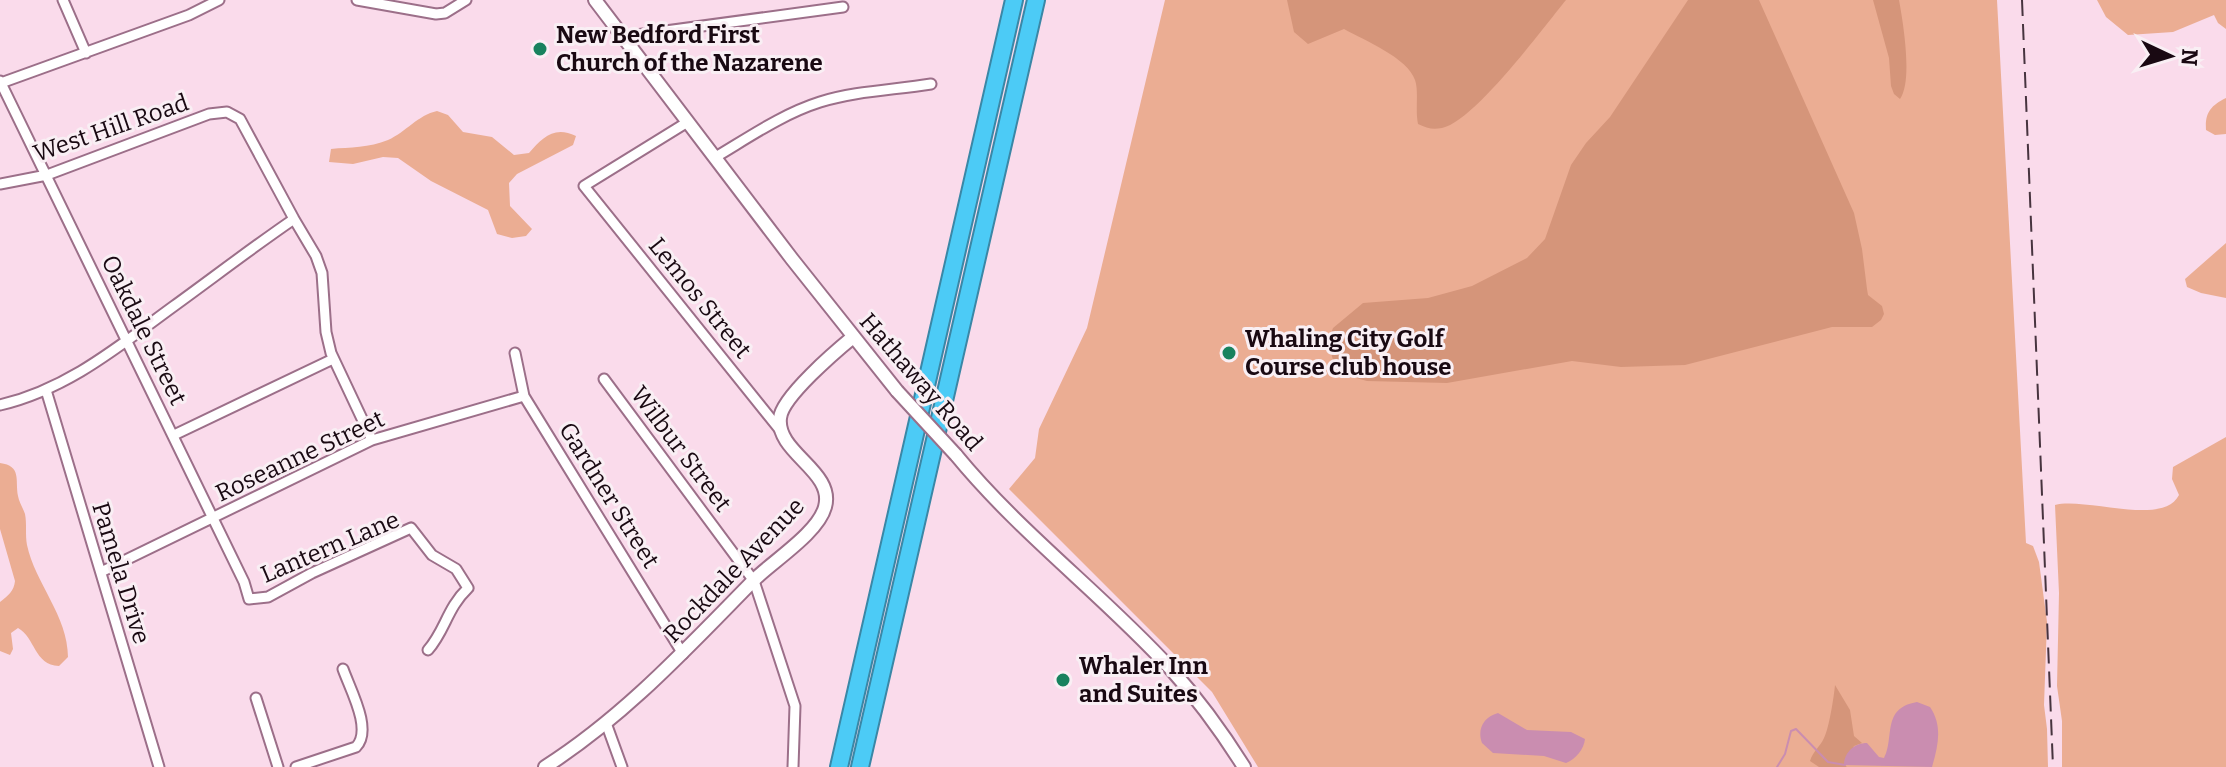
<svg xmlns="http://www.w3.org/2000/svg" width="2226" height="767" viewBox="0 0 2226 767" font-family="Bitter,serif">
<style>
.green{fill:#ebad93}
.forest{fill:#d5957a}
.water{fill:#ca8db0}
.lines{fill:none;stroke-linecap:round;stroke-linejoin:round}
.stream{stroke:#ca8db0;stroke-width:2}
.minor-casing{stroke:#9c6f89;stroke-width:13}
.secondary-casing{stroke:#9c6f89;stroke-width:16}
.motorway-casing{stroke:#3a87a6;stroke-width:20}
.minor{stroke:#fff;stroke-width:9}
.secondary{stroke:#fff;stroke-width:12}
.motorway{stroke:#4ccbf6;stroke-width:16}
.rail{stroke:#47343f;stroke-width:2;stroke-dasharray:16 8;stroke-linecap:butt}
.secondary-bridge-casing{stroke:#9c6f89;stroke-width:16;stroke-linecap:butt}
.secondary-bridge{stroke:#fff;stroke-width:12}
.poi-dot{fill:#18825e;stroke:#f9eff4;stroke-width:3}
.labels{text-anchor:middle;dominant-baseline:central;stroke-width:6;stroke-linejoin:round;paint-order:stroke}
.poi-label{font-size:24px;font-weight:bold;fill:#190912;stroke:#f9eff4;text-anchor:start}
.street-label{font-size:24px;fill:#190912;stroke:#f9eff4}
</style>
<rect width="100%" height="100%" fill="#fadbeb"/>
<path class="green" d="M1165 0H1997L2026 543 2033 546 2039 562 2047 622 2044 705 2047 729 2048 767H1258L1212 692 1009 489 1035 458 1039 429 1087 328Z
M2097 0H2226V29L2218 23 2214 15 2173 32 2128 35 2106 17Z
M2226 98V134L2215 135 2206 130C2205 113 2210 106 2226 98Z
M437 111 448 115 463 132 492 137 514 155 529 153C542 138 554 125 576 136L573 145 517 174 509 183 510 206 532 229 526 236 512 238 497 234 488 210 431 181 398 158 383 157 353 164 329 162 331 149C350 147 369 148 388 140 406 132 418 115 437 111Z
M2226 243V298L2201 293 2187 287 2185 279Z
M2226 437V767H2062V721L2057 686 2059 593 2055 505C2086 497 2163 527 2179 495L2172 479 2173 467Z
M0 463C22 466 15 480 18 496 19 502 23 508 25 514 27 524 25 535 27 545 35 583 68 616 68 657L59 666C34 665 35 637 18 628L11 633 13 649 10 655 0 651V602C8 596 14 591 15 581L0 529Z"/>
<path class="forest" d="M1287 0H1566C1543 28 1474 122 1442 128 1432 130 1427 128 1418 124 1415 110 1419 91 1415 80 1408 58 1364 40 1344 29L1308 44 1294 32Z
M1688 0H1759L1854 213 1862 249 1867 289 1868 295 1882 306 1884 314 1881 320 1872 327H1832L1685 365 1621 367 1572 361 1447 383 1367 381 1345 375 1334 364 1328 341 1333 328 1363 303 1428 298 1472 286 1527 258 1545 239 1571 165 1586 143 1610 117Z
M1873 0H1899C1903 22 1913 81 1900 99L1894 94 1891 86 1889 58Z
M1835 685 1850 710 1854 736 1862 743 1854 746 1844 765 1847 767H1819L1810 761C1813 751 1820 747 1824 738 1829 729 1834 696 1835 685Z"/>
<path class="water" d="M1917 702 1930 707C1943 726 1938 746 1932 767L1844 765C1844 752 1855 743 1867 743L1879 757 1884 758C1895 738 1881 708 1917 702Z
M1498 713 1527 730 1571 732 1585 739C1584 749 1576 759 1566 763L1544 756 1493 753 1482 743C1477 730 1483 717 1498 713Z"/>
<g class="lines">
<path class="stream" d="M1777 767 1785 754 1791 731 1796 729 1828 762 1845 765"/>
<defs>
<path id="minor" d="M63 0 86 53
M357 0 436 14 445 13 466 0
M621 37 843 7
M0 81 244 582 249 599 268 597 312 573 411 528 432 555 456 569 468 588C447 608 445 631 428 650
M1 83 189 15 219 0
M686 123 584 186 780 430
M714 158C748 138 782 114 820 102 855 91 894 90 931 84
M0 184 47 175 209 114 227 112 240 119 294 219 316 256 322 273 326 332 331 353 372 440
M515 353 524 396 683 654
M604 379 754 581 795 706 793 767
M46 390 159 767
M0 405C68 389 119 346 174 306 214 277 253 247 294 219
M174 435 333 359
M101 572 372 440 524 396
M256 698 278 767
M606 723 622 767
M296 767 356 747C373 730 350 689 343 669"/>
<path id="secondary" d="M595 0 792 259 897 391
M956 455C1020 533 1102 594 1170 668 1198 699 1222 732 1244 767
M545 767C625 716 688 647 754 580 773 561 818 533 825 507 835 471 776 453 780 418 782 397 836 351 853 337"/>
<path id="motorway" d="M839 767 1014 0
M860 767 1036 0"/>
</defs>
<use href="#minor" class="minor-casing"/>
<use href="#secondary" class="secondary-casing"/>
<use href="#motorway" class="motorway-casing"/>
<use href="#minor" class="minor"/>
<use href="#secondary" class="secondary"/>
<use href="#motorway" class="motorway"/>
<path class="rail" d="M2022 0 2053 767"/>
<defs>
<path id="secondary-bridge" d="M897 391 956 455"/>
</defs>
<use href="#secondary-bridge" class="secondary-bridge-casing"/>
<use href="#secondary-bridge" class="secondary-bridge"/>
</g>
<g class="poi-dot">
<circle cx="540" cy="49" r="8"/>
<circle cx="1229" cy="353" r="8"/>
<circle cx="1063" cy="680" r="8"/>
</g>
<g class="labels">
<g class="poi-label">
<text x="556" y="35">New Bedford First<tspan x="556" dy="28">Church of the Nazarene</tspan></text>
<text x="1245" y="339">Whaling City Golf<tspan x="1245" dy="28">Course club house</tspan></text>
<text x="1079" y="666">Whaler Inn<tspan x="1079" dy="28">and Suites</tspan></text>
</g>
<g class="street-label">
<text transform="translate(111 128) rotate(-19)">West Hill Road</text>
<text transform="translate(700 298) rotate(51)">Lemos Street</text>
<text transform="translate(144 330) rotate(64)">Oakdale Street</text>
<text transform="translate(921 382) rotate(49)">Hathaway Road</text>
<text transform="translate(681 449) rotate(53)">Wilbur Street</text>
<text transform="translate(300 456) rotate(-25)">Roseanne Street</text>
<text transform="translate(609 495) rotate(58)">Gardner Street</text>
<text transform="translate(330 547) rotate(-23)">Lantern Lane</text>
<text transform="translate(734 570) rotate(-46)">Rockdale Avenue</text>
<text transform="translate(121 573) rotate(73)">Pamela Drive</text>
</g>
</g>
<g transform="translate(2170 56) rotate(94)" stroke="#f9eff4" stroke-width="6" paint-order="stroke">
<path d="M0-6L14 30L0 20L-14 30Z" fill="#190912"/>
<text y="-12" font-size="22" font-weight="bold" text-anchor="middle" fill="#190912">N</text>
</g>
</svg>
